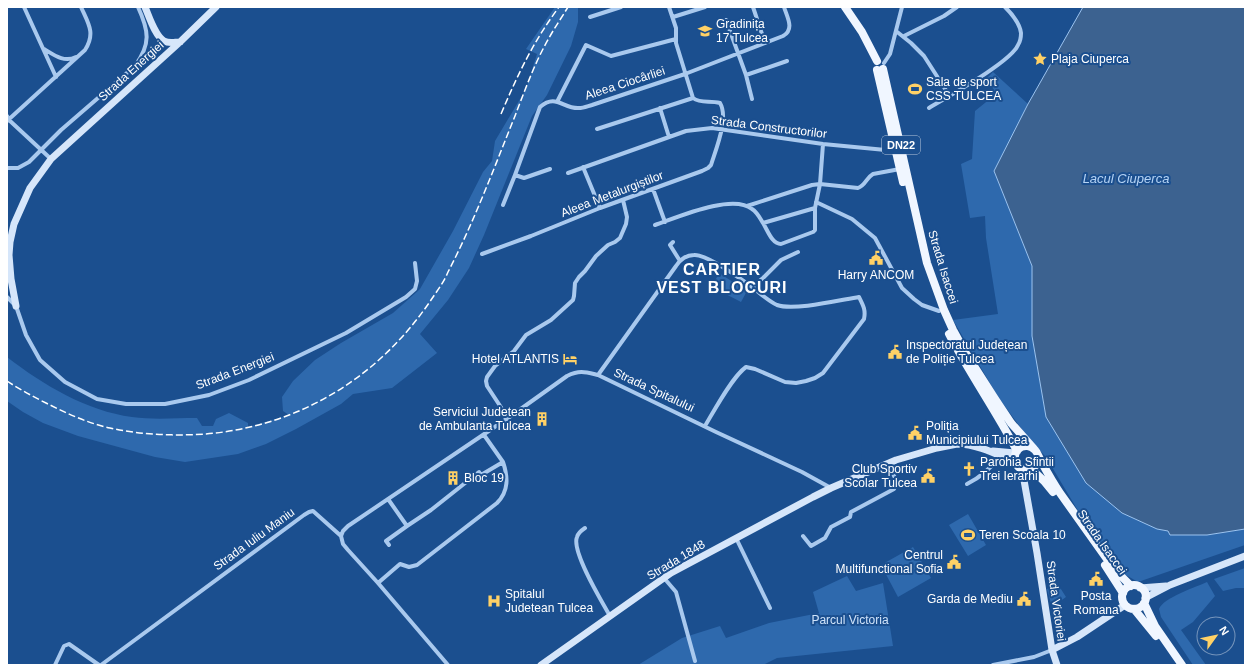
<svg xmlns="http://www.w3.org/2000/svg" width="1252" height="672" viewBox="0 0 1252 672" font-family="Arial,sans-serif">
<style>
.green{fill:#2e69ad}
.water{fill:#3c6290;stroke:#9cc4f0}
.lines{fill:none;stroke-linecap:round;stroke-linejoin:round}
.street{stroke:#a9c9ee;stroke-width:4}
.secondary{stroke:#d6e6fa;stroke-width:7}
.primary{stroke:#f0f6ff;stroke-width:8}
.rail{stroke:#fff;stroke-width:1.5;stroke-dasharray:7 3;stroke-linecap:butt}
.labels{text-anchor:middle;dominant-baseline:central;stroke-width:4;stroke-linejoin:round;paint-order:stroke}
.shield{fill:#1b4f8f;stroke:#bbcadd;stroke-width:1}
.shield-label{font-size:11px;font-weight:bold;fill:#fff}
.poi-label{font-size:12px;fill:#fff;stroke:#1b4f8f;text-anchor:start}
.street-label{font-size:12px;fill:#fff;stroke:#1b4f8f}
.park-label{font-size:12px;fill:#cfe3fa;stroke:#1b4f8f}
.water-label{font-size:13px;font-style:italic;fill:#b5d3f5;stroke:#1b4f8f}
.district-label{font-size:16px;font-weight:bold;letter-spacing:1px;fill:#fff;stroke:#1b4f8f}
</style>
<rect width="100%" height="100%" fill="#1b4f8f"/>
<path class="green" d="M555 7H578V22L571 46 547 95 532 116 484 235 469 268 448 300 420 334 437 353 392 388 353 394 341 404 296 429 266 444 238 454 185 462 155 457 78 436 43 423 23 412 7 401V357C43 385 87 411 132 417 153 420 175 418 197 418L202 426H213L216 419 229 413 248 423V427L289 415 283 411 282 397 293 381 315 360 341 343 393 313 420 289 453 231 483 172 492 161 495 141 526 89 537 54 526 49Z
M993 72 1028 104 994 171 1032 266V336L1046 417 1122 513 1157 529 1168 531 1207 535 1245 529V545L1138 582 1124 574 1083 519 1046 457 1030 440 998 397 953 320 998 314 986 238 985 216 970 218 961 164 972 159 975 111 996 94 987 78Z
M719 273 747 291 741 302 712 287Z
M968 514 986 545 968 556 949 525Z
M913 547 931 578 898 597 881 565Z
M1245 568V588H1236L1223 591 1214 579Z
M847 576 856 591 883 583 893 646 777 658 763 665H638L682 638 720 626 726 638 769 623 819 613 813 592Z
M1207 582 1215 596 1193 622 1181 630 1206 665H1193L1161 617 1159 609C1163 598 1196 587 1207 582Z
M1059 586 1066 597 1052 607 1047 589 1049 588 1051 591Z"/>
<path class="water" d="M1083 7H1245V529L1207 535H1170L1168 531 1157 529 1122 513 1086 483 1046 417 1032 336V266L994 171 1028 104Z"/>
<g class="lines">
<path class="street" d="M24 7 56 77
M753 7 765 43
M590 17 621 7
M673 17 705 7
M726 20 746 75 752 99
M896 31 911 43 924 56 949 95
M904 36 944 16 957 7
M44 49C54 55 64 63 76 57
M884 63 890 54 902 7
M746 75 787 61
M557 102 586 45 611 56 676 39
M660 108 669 137
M929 108C947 97 1011 62 1018 45 1020 42 1021 36 1021 33 1020 24 1011 13 1005 7
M7 116 9 120 51 159
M7 121 85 50C96 33 88 23 81 7
M597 129 693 98
M583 167 600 208
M7 168H18L29 162 61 130 135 66C151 44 149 31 138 7
M568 173 686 131 712 128 823 144 896 151
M515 175 524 178 550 169
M653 189 665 222
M816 202 852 219 875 238 902 288 914 299 922 305 939 311
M503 205 515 175 540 107C556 93 563 109 579 108 583 108 588 106 592 105L685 74 783 36C795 29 787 17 784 7
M747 206 812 185 820 184 858 188C866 185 866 178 873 174L900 169
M815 208 763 223C768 231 772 244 781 244L813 232 815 230V208L820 184 823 144
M655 225C676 218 732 193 752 209 757 212 760 218 763 223
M673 242 670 245 680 261
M482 254 531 236 600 208 702 171 708 168 711 165C716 149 729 118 720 103 710 100 701 104 693 98L676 43V28L669 7
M752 287 763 278 781 260 798 252
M7 297 16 306 26 335 40 360 65 382 97 399 126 404H165L209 395 249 380 346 333 406 297 415 289 417 281 415 263
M598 375 676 266C680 260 686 255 694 255 706 254 741 279 752 287 760 293 768 301 777 305 794 311 840 300 859 297 863 305 866 310 864 319L823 373 815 378 806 381 796 383 785 382 755 369 746 367C732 377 714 411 705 426
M508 418 487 386 486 381 487 377 495 366 514 351 526 335 551 320 573 300 574 296 575 283 579 277 585 271 596 256 608 245 615 242 620 238 626 224 627 217 623 200
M967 484C979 478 992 467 1000 456
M388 499 407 526 386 541 389 545
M407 526 431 510 479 472 481 475 503 462 484 435
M585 528C582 530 578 533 577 537 571 551 602 602 610 616
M341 536 343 531 348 526 508 418 567 376C580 370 585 372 598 375L716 432 802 472 831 488
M803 536 811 546 825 538 831 527 850 517 851 512 894 489 897 481 887 464
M736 538 770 608
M664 578 676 592 695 661
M378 583 400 564 409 567 417 565 497 503C509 491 508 477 503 462
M55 665 64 646 69 644 99 665
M101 665 304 515 309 512 313 511 341 536 343 544 348 550 378 583 448 665
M993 665 1034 657 1052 650"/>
<path class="secondary" d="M145 7C149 16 155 36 164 41 169 44 175 42 180 42
M16 306 11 279 9 255 10 242 14 224 30 188 51 159 180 42 216 7
M993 451 1015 453
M1022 469 1037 553 1052 650 1057 665
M1140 588 1166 586
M1145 598 1170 585 1245 556
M1052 650 1077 637 1125 605
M541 665 671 573 813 497 831 488 896 460 937 448 957 444C977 444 996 454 1015 462"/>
<path class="primary" d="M845 7 862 32 877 61
M883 69 927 263 944 310 953 330 965 352 995 399 1011 423 1034 449
M877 70 903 182
M949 334C970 374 996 411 1017 451
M1038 456 1036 465 1028 470C1010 471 1011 445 1027 446 1030 446 1033 448 1035 450 1038 453 1039 458 1041 461 1047 472 1053 483 1060 493L1114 569 1131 586
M1031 469 1044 481 1053 492
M1105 565 1123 593
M1122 597a12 12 0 1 1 24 0a12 12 0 1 1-24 0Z
M1144 603 1155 626 1182 665
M1134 609 1156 636"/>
<path class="rail" d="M501 114C518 74 533 42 559 7
M7 381C19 389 32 396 46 403 66 413 87 423 110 428 141 435 174 436 206 434 300 426 379 377 431 300 437 291 444 282 448 272 474 222 494 168 515 116 525 90 535 62 549 38 555 27 562 17 568 7"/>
</g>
<defs>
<symbol id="school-bare" viewBox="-9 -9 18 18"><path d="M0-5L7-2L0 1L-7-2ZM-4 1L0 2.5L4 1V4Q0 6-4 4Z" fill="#ffd166" stroke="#1b4f8f" stroke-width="2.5" paint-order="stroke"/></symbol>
<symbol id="sight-bare" viewBox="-9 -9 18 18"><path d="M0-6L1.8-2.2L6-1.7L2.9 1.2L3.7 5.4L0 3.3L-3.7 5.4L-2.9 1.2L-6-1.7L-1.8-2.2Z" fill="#ffd166" stroke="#1b4f8f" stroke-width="2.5" paint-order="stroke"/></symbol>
<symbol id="stadium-bare" viewBox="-9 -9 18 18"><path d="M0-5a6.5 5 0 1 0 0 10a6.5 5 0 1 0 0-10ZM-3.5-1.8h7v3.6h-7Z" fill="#ffd166" stroke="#1b4f8f" stroke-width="2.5" paint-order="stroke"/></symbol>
<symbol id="civic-bare" viewBox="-9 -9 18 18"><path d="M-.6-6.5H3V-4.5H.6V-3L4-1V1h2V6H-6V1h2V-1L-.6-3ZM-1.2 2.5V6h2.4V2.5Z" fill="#ffd166" stroke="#1b4f8f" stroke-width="2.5" paint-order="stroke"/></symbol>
<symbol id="hotel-bare" viewBox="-9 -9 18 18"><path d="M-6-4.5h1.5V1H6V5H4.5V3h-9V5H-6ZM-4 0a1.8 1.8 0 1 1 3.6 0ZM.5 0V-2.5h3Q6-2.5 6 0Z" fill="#ffd166" stroke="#1b4f8f" stroke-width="2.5" paint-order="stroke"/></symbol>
<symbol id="building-bare" viewBox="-9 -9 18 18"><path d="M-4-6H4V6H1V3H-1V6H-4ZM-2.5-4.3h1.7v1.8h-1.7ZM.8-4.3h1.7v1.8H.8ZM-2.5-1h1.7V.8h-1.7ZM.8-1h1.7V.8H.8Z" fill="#ffd166" stroke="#1b4f8f" stroke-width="2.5" paint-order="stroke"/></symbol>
<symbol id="church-bare" viewBox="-9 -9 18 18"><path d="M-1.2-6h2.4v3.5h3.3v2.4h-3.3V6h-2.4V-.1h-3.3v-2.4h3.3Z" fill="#ffd166" stroke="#1b4f8f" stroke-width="2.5" paint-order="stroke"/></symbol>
<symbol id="hospital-bare" viewBox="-9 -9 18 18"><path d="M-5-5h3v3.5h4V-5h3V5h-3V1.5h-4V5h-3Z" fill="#ffd166" stroke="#1b4f8f" stroke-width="2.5" paint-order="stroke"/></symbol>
</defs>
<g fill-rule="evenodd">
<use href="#school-bare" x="695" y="21" width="20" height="20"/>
<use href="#sight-bare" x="1030" y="49" width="20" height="20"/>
<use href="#stadium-bare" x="905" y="79" width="20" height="20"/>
<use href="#civic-bare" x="866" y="248" width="20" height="20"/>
<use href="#civic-bare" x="885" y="342" width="20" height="20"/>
<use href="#hotel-bare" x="560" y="349" width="20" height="20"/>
<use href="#building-bare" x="532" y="409" width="20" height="20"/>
<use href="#civic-bare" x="905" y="423" width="20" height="20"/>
<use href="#church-bare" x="959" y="459" width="20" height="20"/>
<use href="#civic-bare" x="918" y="466" width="20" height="20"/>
<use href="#building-bare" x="443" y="468" width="20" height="20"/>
<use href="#stadium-bare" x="958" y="525" width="20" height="20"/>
<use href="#civic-bare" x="944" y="552" width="20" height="20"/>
<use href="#civic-bare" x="1086" y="569" width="20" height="20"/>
<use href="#civic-bare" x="1014" y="589" width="20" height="20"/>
<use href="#hospital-bare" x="484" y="591" width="20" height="20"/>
</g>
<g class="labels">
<rect class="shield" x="882" y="136" width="38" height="18" rx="3"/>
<g class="shield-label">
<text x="901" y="145">DN22</text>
</g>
<g class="poi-label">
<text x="716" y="24">Gradinița<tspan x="716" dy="14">17 Tulcea</tspan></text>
<text x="1051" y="59">Plaja Ciuperca</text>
<text x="926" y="82">Sala de sport<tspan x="926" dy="14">CSS TULCEA</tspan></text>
<text x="876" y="275" text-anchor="middle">Harry ANCOM</text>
<text x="906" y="345">Inspectoratul Județean<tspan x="906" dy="14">de Poliție Tulcea</tspan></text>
<text x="559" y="359" text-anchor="end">Hotel ATLANTIS</text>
<text x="531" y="412" text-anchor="end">Serviciul Judetean<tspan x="531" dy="14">de Ambulanta Tulcea</tspan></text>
<text x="926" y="426">Poliția<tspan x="926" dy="14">Municipiului Tulcea</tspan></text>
<text x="980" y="462">Parohia Sfintii<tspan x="980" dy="14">Trei Ierarhi</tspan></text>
<text x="917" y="469" text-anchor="end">Club Sportiv<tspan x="917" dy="14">Scolar Tulcea</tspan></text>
<text x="464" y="478">Bloc 19</text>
<text x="979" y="535">Teren Scoala 10</text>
<text x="943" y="555" text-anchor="end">Centrul<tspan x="943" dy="14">Multifunctional Sofia</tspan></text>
<text x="505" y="594">Spitalul<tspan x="505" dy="14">Judetean Tulcea</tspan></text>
<text x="1096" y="596" text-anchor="middle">Posta<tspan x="1096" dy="14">Romana</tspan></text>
<text x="1013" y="599" text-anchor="end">Garda de Mediu</text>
</g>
<g class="street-label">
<text transform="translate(131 71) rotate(-42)">Strada Energiei</text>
<text transform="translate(625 83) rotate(-18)">Aleea Ciocârliei</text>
<text transform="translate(769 127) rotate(7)">Strada Constructorilor</text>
<text transform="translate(612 194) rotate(-21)">Aleea Metalurgiștilor</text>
<text transform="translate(943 267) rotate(73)">Strada Isaccei</text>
<text transform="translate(235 371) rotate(-21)">Strada Energiei</text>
<text transform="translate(654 390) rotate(25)">Strada Spitalului</text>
<text transform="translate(254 539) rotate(-36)">Strada Iuliu Maniu</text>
<text transform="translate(1102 542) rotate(55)">Strada Isaccei</text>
<text transform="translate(676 560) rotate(-31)">Strada 1848</text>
<text transform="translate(1056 601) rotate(82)">Strada Victoriei</text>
</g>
<g class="park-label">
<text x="850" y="620">Parcul Victoria</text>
</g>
<g class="water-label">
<text x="1126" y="178">Lacul Ciuperca</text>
</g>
<g class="district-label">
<text x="722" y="269">CARTIER<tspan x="722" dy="18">VEST BLOCURI</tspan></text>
</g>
</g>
<rect width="1252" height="672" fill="none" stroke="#ffffff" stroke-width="16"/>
<g transform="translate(1216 636) rotate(57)"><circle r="19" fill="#1b4f8f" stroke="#7695bc"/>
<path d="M0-3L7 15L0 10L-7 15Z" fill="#ffd166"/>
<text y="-6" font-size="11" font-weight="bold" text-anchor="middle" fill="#ffffff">N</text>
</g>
</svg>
